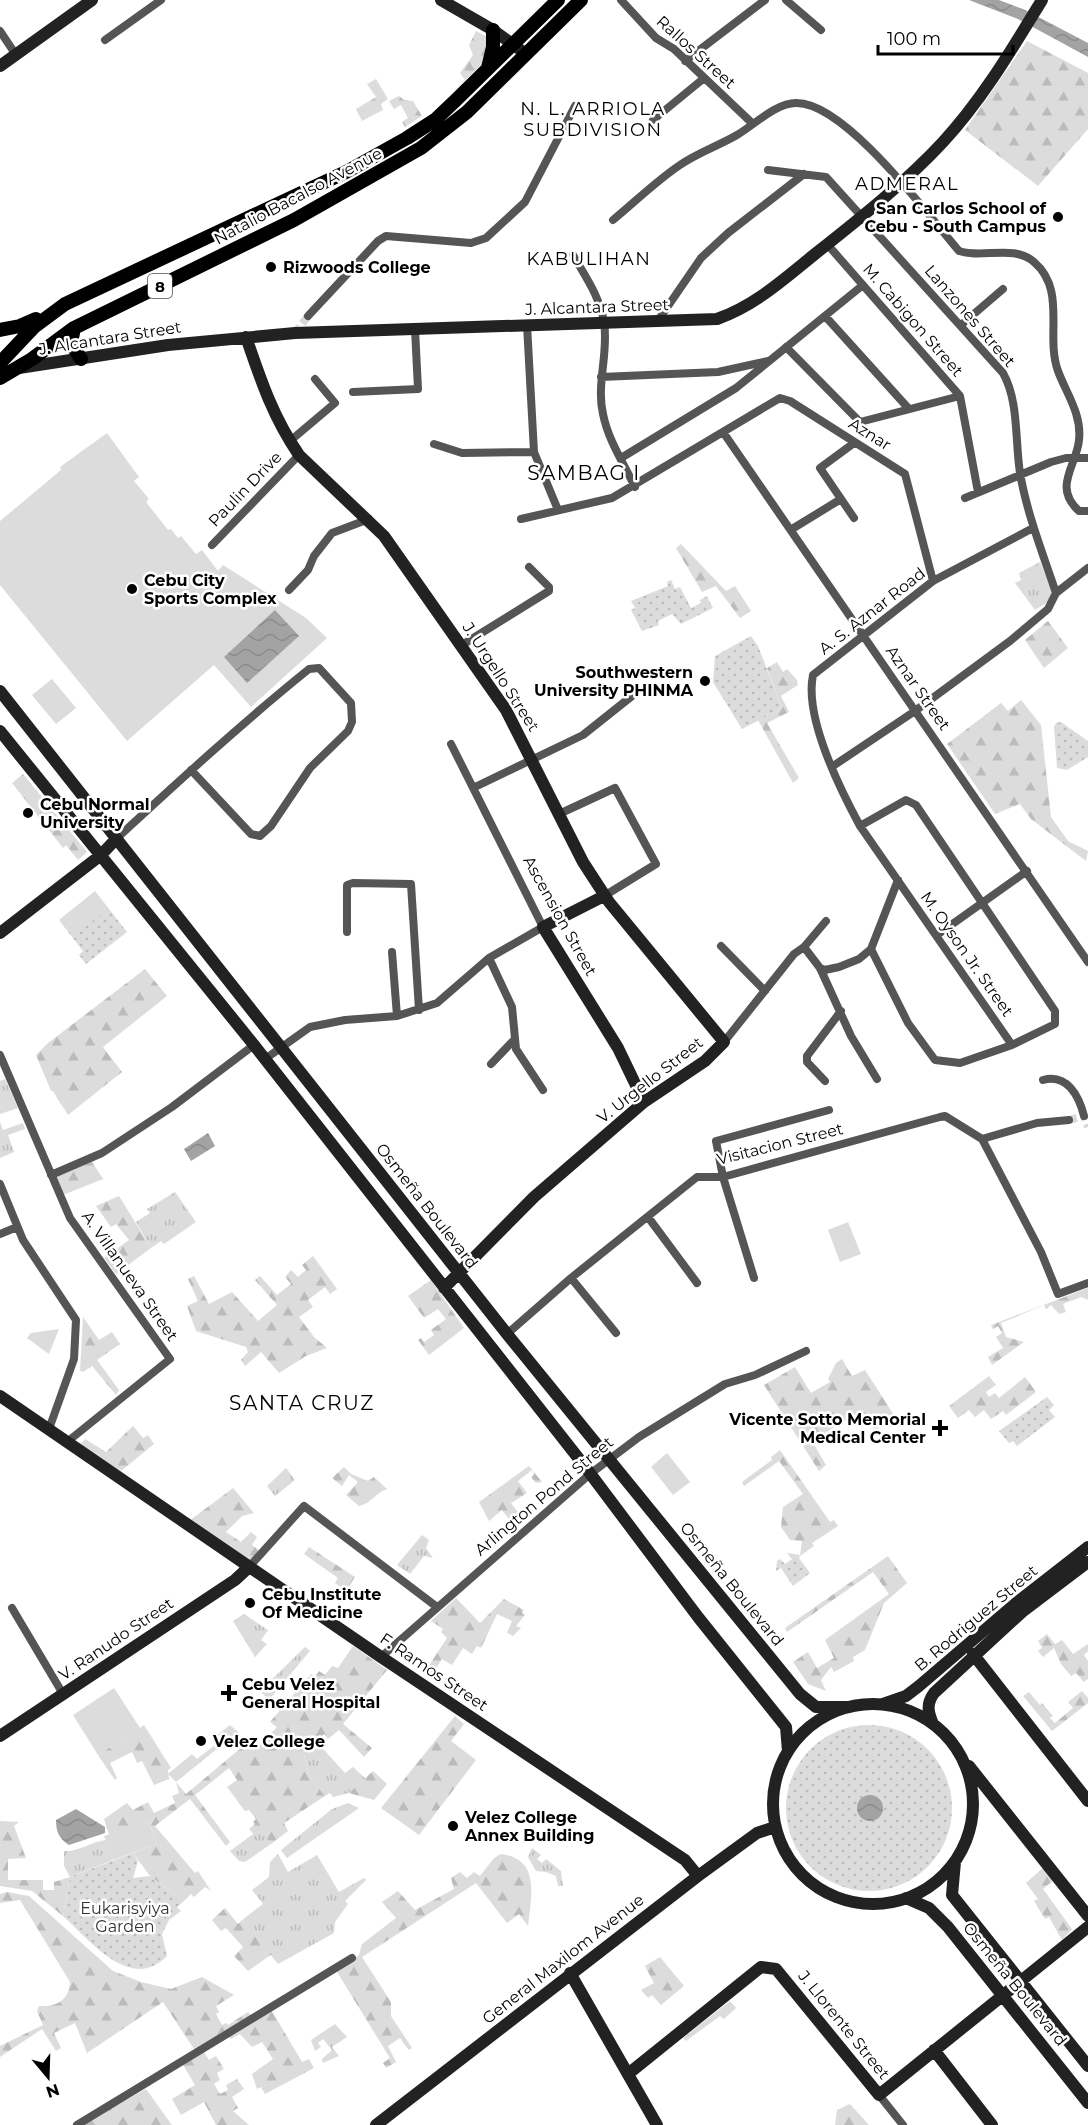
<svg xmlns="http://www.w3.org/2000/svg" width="1088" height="2125" viewBox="0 0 1088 2125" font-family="Montserrat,sans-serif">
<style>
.grass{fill:url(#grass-tufts)}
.forest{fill:url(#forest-firs)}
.park{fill:url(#park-dots)}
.pitch{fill:#dcdcdc}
.water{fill:url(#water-waves)}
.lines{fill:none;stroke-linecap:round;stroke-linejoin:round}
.street-tunnel{stroke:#d9d9d9;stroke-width:8;stroke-dasharray:8 4;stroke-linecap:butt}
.street{stroke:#555;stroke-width:8}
.secondary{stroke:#222;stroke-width:12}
.primary{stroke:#000;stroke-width:14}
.poi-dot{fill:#000;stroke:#fff;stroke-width:2}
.labels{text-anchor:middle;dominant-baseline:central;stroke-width:5;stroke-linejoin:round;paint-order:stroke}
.shield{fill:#fff;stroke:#4c4c4c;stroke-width:1.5}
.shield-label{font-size:15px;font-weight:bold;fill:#000}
.street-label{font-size:16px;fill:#000;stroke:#fff}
.poi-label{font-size:16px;font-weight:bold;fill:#000;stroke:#fff;text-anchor:start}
.park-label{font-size:16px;fill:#333;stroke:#fff}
.neighbourhood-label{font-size:18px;letter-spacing:1.5px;fill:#000;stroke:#fff}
.quarter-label{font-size:20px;letter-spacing:1.5px;fill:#000;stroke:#fff}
</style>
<defs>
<pattern id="grass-tufts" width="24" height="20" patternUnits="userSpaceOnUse" patternTransform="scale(1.5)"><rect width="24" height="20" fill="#dcdcdc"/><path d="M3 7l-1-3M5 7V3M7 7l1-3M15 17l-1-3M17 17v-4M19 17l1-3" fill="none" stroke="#bbb"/></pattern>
<pattern id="forest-firs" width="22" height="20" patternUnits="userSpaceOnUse" patternTransform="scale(1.5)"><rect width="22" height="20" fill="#dcdcdc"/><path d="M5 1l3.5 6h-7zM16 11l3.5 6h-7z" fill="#bbb"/></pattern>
<pattern id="park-dots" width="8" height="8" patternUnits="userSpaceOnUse" patternTransform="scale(1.5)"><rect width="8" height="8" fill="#dcdcdc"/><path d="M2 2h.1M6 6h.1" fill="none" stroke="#bbb" stroke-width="1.8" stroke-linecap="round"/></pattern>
<pattern id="water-waves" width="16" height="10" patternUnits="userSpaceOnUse" patternTransform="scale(1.5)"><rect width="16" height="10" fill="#a3a3a3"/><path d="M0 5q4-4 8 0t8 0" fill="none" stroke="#8b8b8b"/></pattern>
</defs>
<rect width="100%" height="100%" fill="#fff"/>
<path class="grass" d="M1040 562 1052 591 1048 602 1035 610 1015 583 1021 580 1019 573Z
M5 1079 18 1108 0 1114V1081Z
M0 1122 3 1130 23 1123 25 1129 8 1135 14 1152 0 1158Z
M175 1192 196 1222 164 1244 161 1241 151 1248 136 1222 150 1213 147 1209Z
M59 1329 49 1354 27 1338 31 1333Z
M286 1468 295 1480 275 1496 267 1486Z
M422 1535 429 1540 426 1548 433 1558 424 1556 410 1574 397 1565Z
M244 1614 268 1630 261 1640 267 1644 255 1657 233 1621Z
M305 1647 310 1651 269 1700 260 1691Z
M230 1725 238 1732 176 1782 168 1774 192 1754 197 1759 220 1741 216 1736Z
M316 1741 345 1773 353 1767 366 1779 349 1793 333 1797 330 1793 325 1796 310 1777 304 1756Z
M348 1803 359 1808 287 1858 281 1850 332 1809Z
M260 1829 271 1844 245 1862 239 1861 230 1851Z
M106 1840 113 1860 70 1877 64 1866V1851C79 1852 90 1842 106 1840Z
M532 1848 541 1855 537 1859 542 1863 546 1859 561 1871 563 1886H558L556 1876 546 1872 536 1871 528 1857Z
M278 1854 288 1872 317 1855 339 1892 364 1878 366 1880 345 1901 348 1904 335 1922 334 1933 278 1964 242 1920 263 1904 252 1890 269 1877 270 1862Z
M335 2024 347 2037 332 2047 339 2056 323 2063 322 2059 332 2050 323 2039 318 2043 321 2047 315 2051 311 2040Z"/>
<path class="forest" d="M476 31 489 38V58L465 80 460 73 473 55 469 45Z
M1027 41 1088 73V129L1038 186 965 130Z
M376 79 388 99 381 104 383 110 362 121 356 109 376 97 367 84Z
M399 96 404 100 413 101 422 116 405 127 402 122 408 118 401 105 394 109 389 101Z
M681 544 726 591 735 586 751 611 740 618 716 586 702 592 676 548Z
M1048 621 1068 648 1044 668 1025 640Z
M777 662 783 672 787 669 797 680 798 685 781 696 789 712 767 723 799 778 793 783 758 720 782 708 767 668Z
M1021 700 1041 725 1051 817 1068 841 1088 851 1086 861 1031 819 1020 804 995 814 947 744 1001 703 1008 711Z
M23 774 87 852 78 860 66 845 63 848 12 783Z
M145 969 167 996 103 1047 122 1072 68 1115 53 1091H51L36 1055 48 1043Z
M92 1162 103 1179 63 1195 55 1175Z
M119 1196 151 1248 116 1274 104 1258 129 1240 116 1224 111 1227 96 1206Z
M313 1256 337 1289 330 1294 325 1287 308 1300 313 1307 299 1317 314 1337 327 1348 306 1356 279 1373 261 1352 245 1366 241 1360 248 1352 246 1347 196 1331 187 1306 198 1301 188 1279 194 1276 209 1304 232 1292 258 1321 277 1305 255 1280 260 1276 277 1295 291 1284 285 1277 291 1270 298 1277 306 1270 302 1265Z
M431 1280 464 1328 429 1355 418 1340 421 1338 424 1342 434 1335 431 1330 446 1319 438 1309 424 1318 408 1296Z
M1088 1288V1300L1081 1297 1063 1304 1066 1312 1059 1314 1051 1305 1046 1309 1044 1305 1001 1323 1006 1337 1024 1342 992 1365 988 1357 1003 1348 996 1337 1002 1333 998 1326 993 1329 991 1325Z
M83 1317 99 1340 112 1332 120 1344 97 1360 119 1390 116 1395 92 1366 83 1372 80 1371Z
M842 1359 852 1376 865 1370 894 1415 875 1431 864 1414 855 1420 852 1416 812 1441 826 1465 819 1471 764 1385 795 1367 811 1393 830 1382 828 1379 836 1363Z
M989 1376 996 1385 986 1392 989 1397 995 1393 999 1398 1025 1377 1036 1392 1006 1415 1003 1411 991 1419 984 1410 975 1417 969 1410 958 1418 949 1406Z
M133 1426 143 1438 148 1435 154 1444 121 1471 79 1446 85 1439 106 1452Z
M780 1450 830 1522 834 1520 838 1526 812 1543 814 1546 800 1556 802 1541 790 1540 781 1527 783 1507 803 1494 779 1461 744 1486 742 1482 772 1460 771 1457Z
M529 1466 542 1482 536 1483 531 1477 534 1474 532 1470 518 1481 527 1493 511 1503 520 1515 511 1522 502 1510 489 1521 479 1502Z
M344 1467 351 1474 368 1481 374 1477 387 1489C376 1492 371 1504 359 1506L346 1495 358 1482 349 1475 342 1486 332 1478Z
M233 1488 254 1513 242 1516 226 1532 241 1542 251 1532 257 1537 252 1545 261 1552 249 1564 189 1521Z
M309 1547 355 1577 346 1591 335 1583 338 1578 304 1554Z
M888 1556 907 1583 884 1603 865 1650 853 1657 854 1661 834 1672 831 1667 821 1680 826 1691 808 1684 793 1662 808 1652 817 1668 834 1658 825 1640 889 1594 873 1572 787 1632 785 1628Z
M456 1598 480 1623 504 1599 524 1610 522 1613 525 1615 516 1626 521 1628 513 1636 507 1633 512 1621 497 1614 481 1648 477 1646 472 1654 463 1648 452 1665 442 1659 432 1675 428 1667 447 1638 441 1632 443 1629 431 1621Z
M1047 1634 1055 1644 1062 1640 1073 1654 1088 1644V1651L1084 1655 1088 1661V1679L1084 1682 1076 1673 1071 1676 1061 1664 1054 1648 1043 1657 1038 1651 1042 1648 1038 1641Z
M353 1646 387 1670 343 1724 372 1748 364 1757 339 1730 328 1739 324 1734 304 1756 310 1777 325 1796 284 1823 288 1831 271 1844 260 1830 253 1834 249 1829 255 1824 253 1822 256 1819 249 1810 245 1811 227 1787 237 1780 229 1768 195 1795 230 1842 226 1846 190 1799 155 1826 195 1873 198 1871 211 1891 205 1887 194 1897 191 1894 184 1901 150 1876 133 1853 157 1844 149 1821 109 1835 104 1819 127 1803 133 1810 148 1802 154 1813 175 1803 172 1796 179 1793 176 1782 186 1794 248 1742 256 1749 277 1727 270 1722 311 1674 315 1677 319 1671 325 1675 332 1666 338 1668Z
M1082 1691 1088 1698V1703L1052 1731 1023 1696 1029 1692 1040 1705 1042 1703 1053 1716 1050 1718 1055 1723 1073 1708 1068 1702Z
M455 1716 464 1724 451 1741 476 1760 419 1835 381 1808Z
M144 1725 171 1768 168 1770 169 1779 154 1785 142 1761 137 1763 132 1752 110 1763 117 1778 115 1780 98 1755Z
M373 1771 387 1784 374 1800 349 1793Z
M0 1821 19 1822 14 1826 26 1858 8 1859V1880H43V1890H54V1882L70 1877 63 1916 32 1891 0 1886Z
M501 1854C541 1859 531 1897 528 1926L519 1914 507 1923 476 1883 362 1957 391 2002V2016L412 2048 409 2050 400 2038 388 2046 396 2062 386 2068 383 2063 390 2058 337 1972 359 1955 362 1944 396 1918 382 1902 398 1891 415 1910 454 1889 451 1878 460 1872 467 1878 474 1872 480 1876 494 1858Z
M1045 1866 1055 1879 1043 1889 1072 1929 1062 1940 1049 1917 1045 1919 1034 1901 1038 1899 1026 1883Z
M7 1892 29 1896 113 1971 141 1982 171 1989 202 1977 234 1995 216 2006 219 2012 216 2014 222 2025 226 2023 228 2025 248 2012 251 2015 194 2049 163 2002 87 2053 75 2023 54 2033 61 2048 56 2051 42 2029 0 2057V2046L43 2025 37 2011 39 2006C57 2007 69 2000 70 1982L20 1900 0 1903V1894Z
M225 1908 238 1924 242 1920 272 1954 248 1971 234 1956 243 1947 226 1928 221 1931 212 1920Z
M660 1957 684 1986 661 2005 652 1995 648 1998 641 1990 654 1983 645 1966Z
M730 2001 736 2008 724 2019 720 2016 686 2041 683 2038Z
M272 2011 302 2062 309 2059 314 2068 265 2094 261 2087 257 2089 252 2074 273 2059 262 2042 252 2047 240 2034 231 2039 228 2037Z
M204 2052 209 2060 216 2056 224 2069 217 2073 220 2080 214 2084 220 2094 228 2090 226 2085 237 2079 244 2089 232 2097 238 2108 233 2111 249 2125H216L204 2102 181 2115 172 2099 195 2085 183 2065Z
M146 2089 172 2125H81Z
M850 2104 869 2125H835L837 2110Z"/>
<path class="park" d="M671 580 675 589 680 587 691 608 701 603 700 600 707 596 713 608 681 624 672 614 658 621 659 625 642 631 631 610 635 608 631 601 668 586 667 582Z
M751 636 758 646 782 708 742 729 713 682 715 656Z
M1061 722 1088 741V757L1067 770 1057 768 1054 727 1056 723Z
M95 891 127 932 86 964 79 955 83 951 59 920Z
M1047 1397 1054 1405 1049 1410 1055 1417 1017 1446 1013 1441 1009 1443 999 1431Z
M787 1553 800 1555 799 1558 810 1573 793 1586 781 1568 776 1571 777 1561 780 1559 785 1564 792 1559Z
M786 1808a83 83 0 1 1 166 0a83 83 0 1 1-166 0Z
M133 1853 138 1861 133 1878 150 1876 184 1901 177 1907 181 1911 169 1920 162 1934 167 1956C130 1993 91 1941 63 1916L70 1877Z"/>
<path class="pitch" d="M107 433 139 477 134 481 149 499 146 502 168 530 171 529 178 538 181 536 196 554 202 550 218 571 223 565 306 618 327 638 251 707 214 665 127 741 0 585V521L61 470 60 467Z
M52 679 76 708 56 724 32 695Z
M95 892 108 909 76 934 63 917Z
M848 1222 861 1254 840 1262 828 1230Z
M667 1453 690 1482 673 1495 651 1467Z
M114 1688 140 1728 98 1755 73 1715Z
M149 1821 157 1844 113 1860 104 1836Z"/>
<path class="water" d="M969 0H999L1025 10 1088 43V57L1018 19Z
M275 610 299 636 247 683 224 657Z
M208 1133 215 1146 191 1161 184 1149Z
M857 1808a13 13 0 1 1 26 0a13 13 0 1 1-26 0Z
M76 1809 105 1827V1833L69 1845C59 1839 56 1831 56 1820Z"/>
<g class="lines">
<path class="street-tunnel" d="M295 333 308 316
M1069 1120 1084 1116 1088 1127"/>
<path class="street" d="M621 0 656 38 674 49 753 124
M786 0 821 30
M0 31 16 55
M105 40 161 0
M685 61 765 0
M653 120 703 79
M768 170 826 177 1003 373C1019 401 1015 442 1020 473 1027 514 1043 554 1056 593
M613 220C635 202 656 181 680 165 697 153 718 146 737 135 754 125 776 103 796 103 845 102 929 216 959 251 982 259 1014 244 1034 262 1067 290 1045 336 1058 371 1066 393 1082 414 1079 440 1077 465 1052 487 1079 511H1088
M827 244 960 396 978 492
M573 255C585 276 600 297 604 322 609 352 596 384 603 414 608 440 624 464 635 487
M308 316 378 241 386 236 471 243 486 238 525 202 575 106
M825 316 909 409
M657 322 701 258 728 233 804 174
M527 325 534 452 558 510
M961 325 1003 289
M786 347 860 422 960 396
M601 377 718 372 768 361
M353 392 418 389 415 329
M723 432 1088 962
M290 441 335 403 315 379
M854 443 820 468 854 518
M434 444 462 453 534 452
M621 458 736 388 863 285
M965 498 1051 462 1066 458H1088
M521 519 612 498 780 398 790 401 905 474 933 581
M792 529 841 499
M212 545 299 455
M289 590 308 570 314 556 332 533 369 519
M462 645 549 591V587L529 567
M833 766 915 711 1010 641 1048 609 1056 593 1088 568
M475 787 583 735 632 696
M559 814 615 788 656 864 604 896
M860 826 906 800 916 805 1055 1011V1024L1012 1045 960 1063 935 1060 908 1023 871 949
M116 839C179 781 242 723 309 669L319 668 351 703 352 722 348 731 310 768 271 826 260 836 251 834 191 770
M347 932V885L353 883 411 884 419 1010
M937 935 1027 871
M721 946 765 991
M804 947 820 968 851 1036 877 1079
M392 952 397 1016
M489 958 512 1007 516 1049 543 1090
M820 968 825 970 839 967 859 959 871 949 898 880
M724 1042 794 954 804 947 826 921
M1012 1045 860 826C840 789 804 718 813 675L933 581 1033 528
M0 1055 70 1218 170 1359 67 1442
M265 1059 310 1027 345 1020 397 1016 437 1003 489 958 543 927 451 744
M491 1064 513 1041
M1043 1080C1067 1073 1079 1096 1084 1116
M825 1081 807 1062V1056L841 1011
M982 1139 1037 1123 1069 1120
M51 1175 102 1153 172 1107 254 1045
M0 1184 23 1240 76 1320 74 1359 49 1429
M648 1217 697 1283
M0 1234 17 1227
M571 1278 616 1333
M754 1278 723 1177 716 1141 829 1110
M507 1334 571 1278 697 1177H723L940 1117 945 1116 982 1139 1041 1252 1058 1294 1088 1283
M249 1567 304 1506 437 1607
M12 1608 63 1694
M381 1657 590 1474 639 1437 725 1384 755 1375 806 1351
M879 2095 903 2125
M77 2125 352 1958"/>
<path class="secondary" d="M441 0 493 30 526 54
M0 66 92 0
M246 337C261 381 273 417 299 455L384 536 506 710 583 862 609 902 724 1042 705 1061 644 1102 534 1197 444 1288
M19 368 168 345 295 333 717 319C756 305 784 279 815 254 858 220 906 182 943 142 982 100 1012 49 1042 0
M0 691 507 1334 800 1694 816 1707H850
M0 731 254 1045 583 1464 698 1617 786 1727 788 1751
M604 896 543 927 618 1048 644 1102
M0 933 101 855 116 839
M0 1396 381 1657 685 1860 698 1876
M973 1654 1088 1801
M883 1704 906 1696 919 1686 1015 1604 1088 1547
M773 1804a100 100 0 1 1 200 0a100 100 0 1 1-200 0Z
M933 1724C928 1712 926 1704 934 1693L1022 1612 1088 1562
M0 1736 235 1580 249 1567
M969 1766 1088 1916
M955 1862 952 1895 1088 2066
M906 1898 929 1908 948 1927 1088 2103
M570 1973 657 2125
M934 2050 992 2125
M628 2074 761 1967 776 1969 879 2095 1088 1927
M376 2125 698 1876 757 1833 775 1827"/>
<path class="primary" d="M488 68 493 47V30
M74 328 71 343 81 359
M0 330 20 326 36 319
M0 363 34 327 65 304 346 172 407 138 435 120 456 100 558 0
M0 378 32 359 74 328 294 220 421 148 467 112 581 0"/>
</g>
<g class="poi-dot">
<circle cx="1058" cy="217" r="6"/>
<circle cx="271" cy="267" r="6"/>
<circle cx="132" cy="589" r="6"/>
<circle cx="705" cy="681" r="6"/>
<circle cx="28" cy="813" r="6"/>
<path d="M937 1419h6v6h6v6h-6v6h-6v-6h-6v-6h6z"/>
<circle cx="250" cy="1603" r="6"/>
<path d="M226 1684h6v6h6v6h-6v6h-6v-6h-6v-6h6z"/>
<circle cx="201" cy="1741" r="6"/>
<circle cx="453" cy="1826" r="6"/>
</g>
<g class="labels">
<rect class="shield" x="148" y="274" width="24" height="24" rx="4.5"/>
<g class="shield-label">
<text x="160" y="286">8</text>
</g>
<g class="street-label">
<text transform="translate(696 52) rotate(42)">Rallos Street</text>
<text transform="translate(298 196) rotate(-28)">Natalio Bacalso Avenue</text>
<text transform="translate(597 307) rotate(-2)">J. Alcantara Street</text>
<text transform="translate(970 316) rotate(49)">Lanzones Street</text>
<text transform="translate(913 320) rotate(49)">M. Cabigon Street</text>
<text transform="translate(110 338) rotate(-9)">J. Alcantara Street</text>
<text transform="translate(870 434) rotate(32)">Aznar</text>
<text transform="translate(245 489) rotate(-46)">Paulin Drive</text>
<text transform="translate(872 611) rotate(-38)">A. S. Aznar Road</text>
<text transform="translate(501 677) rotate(57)">J. Urgello Street</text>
<text transform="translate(918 688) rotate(55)">Aznar Street</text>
<text transform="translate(560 916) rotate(61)">Ascension Street</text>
<text transform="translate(967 954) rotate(55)">M. Oyson Jr. Street</text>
<text transform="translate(650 1080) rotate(-38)">V. Urgello Street</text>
<text transform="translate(780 1144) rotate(-14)">Visitacion Street</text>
<text transform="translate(427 1206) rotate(52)">Osmeña Boulevard</text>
<text transform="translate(130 1276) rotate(55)">A. Villanueva Street</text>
<text transform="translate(544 1496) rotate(-40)">Arlington Pond Street</text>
<text transform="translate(732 1584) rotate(51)">Osmeña Boulevard</text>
<text transform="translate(976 1618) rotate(-40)">B. Rodriguez Street</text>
<text transform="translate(116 1639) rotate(-34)">V. Ranudo Street</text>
<text transform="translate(434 1672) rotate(34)">F. Ramos Street</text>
<text transform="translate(563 1959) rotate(-38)">General Maxilom Avenue</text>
<text transform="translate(1015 1984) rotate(51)">Osmeña Boulevard</text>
<text transform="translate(844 2025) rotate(51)">J. Llorente Street</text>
</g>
<g class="poi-label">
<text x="1046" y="208" text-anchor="end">San Carlos School of<tspan x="1046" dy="18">Cebu - South Campus</tspan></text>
<text x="283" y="267">Rizwoods College</text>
<text x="144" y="580">Cebu City<tspan x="144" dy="18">Sports Complex</tspan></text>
<text x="693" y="672" text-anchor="end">Southwestern<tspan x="693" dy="18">University PHINMA</tspan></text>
<text x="40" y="804">Cebu Normal<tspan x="40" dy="18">University</tspan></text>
<text x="926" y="1419" text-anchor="end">Vicente Sotto Memorial<tspan x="926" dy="18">Medical Center</tspan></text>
<text x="262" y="1594">Cebu Institute<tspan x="262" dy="18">Of Medicine</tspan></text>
<text x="242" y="1684">Cebu Velez<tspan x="242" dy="18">General Hospital</tspan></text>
<text x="213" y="1741">Velez College</text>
<text x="465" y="1817">Velez College<tspan x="465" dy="18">Annex Building</tspan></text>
</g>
<g class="park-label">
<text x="125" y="1908">Eukarisyiya<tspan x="125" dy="18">Garden</tspan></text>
</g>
<g class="neighbourhood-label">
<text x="593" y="109">N. L. ARRIOLA<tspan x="593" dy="21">SUBDIVISION</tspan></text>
<text x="907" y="184">ADMERAL</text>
<text x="589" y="259">KABULIHAN</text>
</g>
<g class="quarter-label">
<text x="584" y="473">SAMBAG I</text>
<text x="302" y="1403">SANTA CRUZ</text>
</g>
</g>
<g transform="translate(48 2077) rotate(161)" stroke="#ffffff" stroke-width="4.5" paint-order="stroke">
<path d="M0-4.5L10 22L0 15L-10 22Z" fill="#000000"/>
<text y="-9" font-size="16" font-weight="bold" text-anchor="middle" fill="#000000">N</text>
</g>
<path d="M878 45v9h135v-9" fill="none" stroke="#000000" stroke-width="3"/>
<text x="887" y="45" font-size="18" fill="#000000" stroke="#ffffff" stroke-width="4.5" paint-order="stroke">100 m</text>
</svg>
